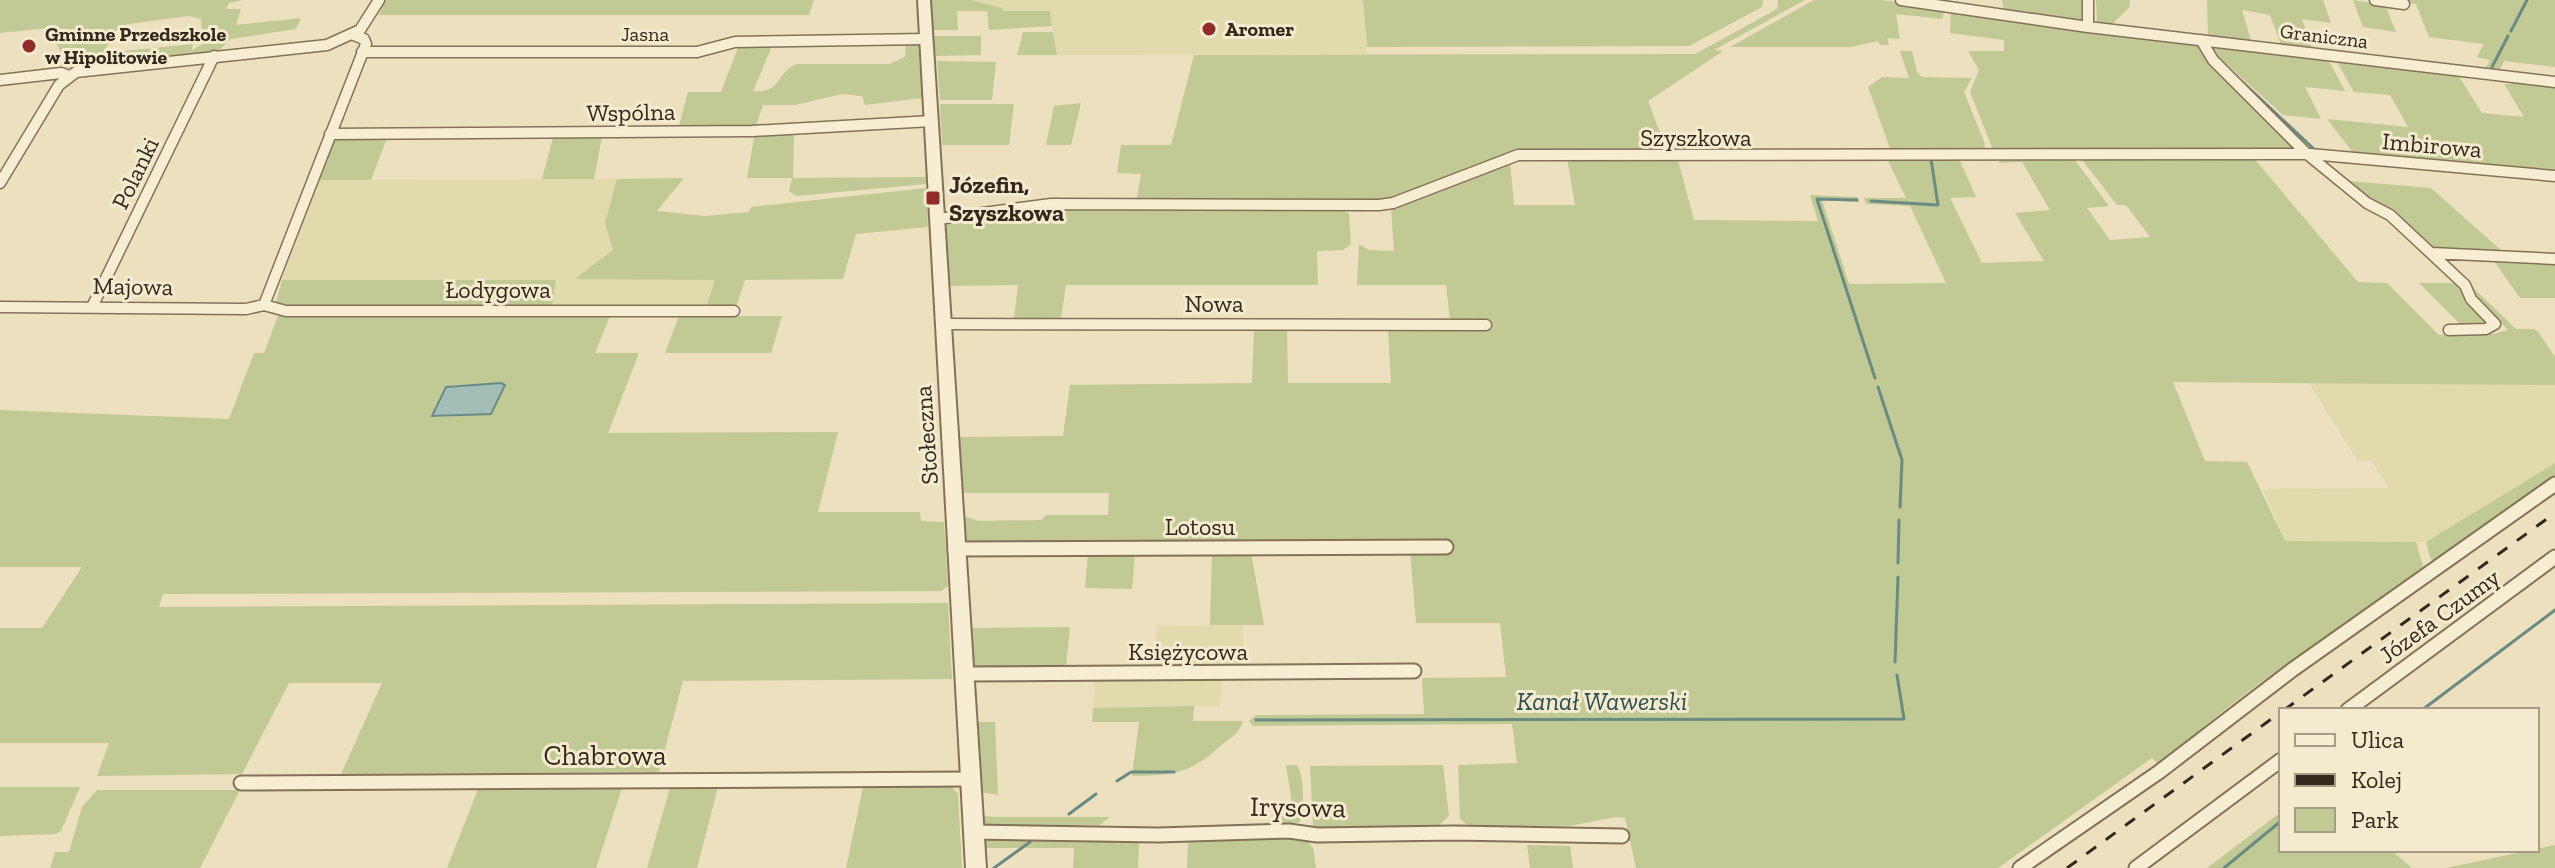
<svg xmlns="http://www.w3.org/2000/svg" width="2555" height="868" viewBox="0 0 2555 868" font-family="'Zilla Slab',serif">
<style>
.farmland{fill:#e1daad}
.green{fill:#c1c994;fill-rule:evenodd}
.water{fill:#a2beb7;stroke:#6a8b84;stroke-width:2}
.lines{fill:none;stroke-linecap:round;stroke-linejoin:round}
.stream{stroke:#6a8b84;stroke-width:3}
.minor-far1-casing{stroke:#847158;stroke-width:13}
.minor-casing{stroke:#847158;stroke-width:17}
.tertiary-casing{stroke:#847158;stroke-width:4}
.minor-far1{stroke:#f7edd2;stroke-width:10}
.minor{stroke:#f7edd2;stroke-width:13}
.tertiary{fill:#f7edd2;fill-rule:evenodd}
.rail{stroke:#34281c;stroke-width:3;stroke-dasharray:12 12;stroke-linecap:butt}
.poi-dot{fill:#912c2a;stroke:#f4eace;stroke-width:3}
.labels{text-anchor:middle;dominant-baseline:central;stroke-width:6;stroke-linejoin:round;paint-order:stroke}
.far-poi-label{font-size:20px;font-weight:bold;fill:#34281c;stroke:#f4eace;text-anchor:start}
.far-street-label{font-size:20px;fill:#34281c;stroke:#f4eace}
.street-label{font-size:24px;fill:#34281c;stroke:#f4eace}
.poi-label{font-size:24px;font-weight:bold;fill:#34281c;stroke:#f4eace;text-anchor:start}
.water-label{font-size:26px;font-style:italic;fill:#2c5352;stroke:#f4eace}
.near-street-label{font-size:28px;fill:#34281c;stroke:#f4eace}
</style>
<rect width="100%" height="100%" fill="#ece0bf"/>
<path class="farmland" d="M930 0H1363L1367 54 1057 55 1050 11 931 12Z
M594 179H617L605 223 613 250 577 278 716 280 706 307H552L556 280H282L318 180Z
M2308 382 2555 385V463L2426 542 2285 541 2263 489 2388 488 2372 461H2358Z
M1243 625V665H1154L1157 626Z
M1095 679H1222L1220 706 1093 708Z"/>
<path class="green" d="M0 0H243L229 3 226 9H241L236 25 301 18 296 29 231 39 216 53 59 69 64 58 48 28 0 33ZM189 16 201 19 203 44 192 50 193 44 103 53 116 31 128 24Z
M385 0H814L809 15H379Z
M930 0H971L1002 8V11H1050L1052 26 989 30 987 11H957L958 30H933Z
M1363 0H1763L1762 7 1689 46 1367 47Z
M1778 0H1805L1714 50 1723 51 1648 101 1667 151 1517 153 1388 203 1136 202 1141 174 1117 173 1121 145H1171L1194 55 1695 54 1777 9Z
M1814 0H1880L1945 8 1942 19 1896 14 1900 39 1887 38 1889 45H1880L1878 41 1851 47H1730Z
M2002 0H2083L2082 20 2004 10Z
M2096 0H2130L2129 8 2111 25 2097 22Z
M2207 0H2323L2331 23 2302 19 2312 48 2281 45 2270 15 2242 10 2251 41 2208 36Z
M2353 0 2385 5 2396 32 2363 27Z
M2389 0H2555V67L2504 61 2500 70 2486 68 2490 60 2477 57 2484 44 2429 37 2416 4Z
M1951 9 2198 43 2296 144 2294 149 1993 150 1970 92 1979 70 1968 51H2004V40L1950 33Z
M1023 32H1053L1057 55H1017Z
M933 36H981V55L936 56Z
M918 41 922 98 865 105 862 96 842 94 795 105H763L755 128 678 130 688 92H721L739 45 773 44 753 91C782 94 776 72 797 64H889L905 57 906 42Z
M2212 45 2328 59 2345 91 2305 87 2321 119 2283 115 2215 54Z
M1900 51H1912L1917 72 1922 77 1972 78 1964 92 1985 144 1984 150 1891 151 1868 87 1882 77 1909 78Z
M2336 60 2456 72 2482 113 2524 117 2504 84H2512L2510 78 2555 84V171L2354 154 2327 119 2408 127 2390 95 2354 92Z
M937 61 996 62 992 100H940Z
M1081 103 1071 145H1046L1054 106Z
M940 104H1014L1009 145H942Z
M794 132 793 178 926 177V184L796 196 789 191 792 178H747L755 133Z
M553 137H602L594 179H542Z
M334 138H387L371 180H318Z
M1995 155H2071L2109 206 2087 208 2110 240 2150 237 2126 205H2117L2079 156H2252L2358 282 2387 283 2439 335 2493 334 2508 330 2486 308 2461 276 2516 329H2534L2539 333 2555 357V385L2173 382 2205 461 2247 462 2285 541 2416 542 2423 566C2403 592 2348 622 2319 641 2264 679 2208 719 2160 766L2152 758 1998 868H1636L1625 818 1616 817 1569 826 1472 829 1460 819 1458 765 1517 763 1512 724 1253 726 1249 721 1256 715 1424 714 1422 678 1506 677 1500 623H1416L1410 551H1451V542L1159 545 1139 540 1113 544 966 545 964 516 979 521 1041 520 1046 515H1108L1109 493H963L959 437 1063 436 1070 385 1252 383 1254 329H1287L1288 383H1391L1388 329 1488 330 1450 320 1446 285H1357L1359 244 1369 250 1394 251 1391 208 1510 162 1514 205H1575L1567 158 1678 160 1694 220 1818 221 1810 195 1857 197 1859 202 1822 200 1849 284 1946 283 1910 206 1866 204 1864 198H1906L1887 159 1958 156 1976 197 1950 198 1982 263 2044 261 2015 213 2050 210 2022 162 2000 163Z
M684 178 657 211 705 216 749 212 751 207 927 188 928 227 856 234 843 279 745 280 736 307H706L715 280 575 279 613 250 605 223 617 179Z
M2349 181 2431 188 2503 252 2432 249Z
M1032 208 1342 210 1349 214 1351 244 1343 250 1317 251 1318 285H1066L1061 318 1014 319 1018 285 950 286 945 222Z
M2494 261 2555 264V298H2520Z
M282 280H556L552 307 275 306Z
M2419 283H2458L2487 323 2484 326H2462Z
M278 316H610L595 353H639L608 433 838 432 818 512H920L921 521 944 522 948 586 941 591 163 594 159 607 948 603 952 679 683 681 659 772 341 774 382 683H289L242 774 97 776 109 743H0V628H42L82 567H0V410L229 419 254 353H264ZM504 384 491 414 435 417 451 385Z
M679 316H782L771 353H665Z
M2555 463V477L2436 564 2430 557 2426 542Z
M1212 552H1251L1264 625H1210Z
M1088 553H1135L1132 589 1085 588Z
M1070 627 1066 666H973L971 628Z
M1194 706 1193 721H1243C1239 735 1228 739 1218 748 1188 775 1171 775 1132 776L1139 722H1092L1093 708Z
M977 722H995L998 795 981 792Z
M1286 765H1297C1305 778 1304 807 1300 822L1284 825 1281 816H1294Z
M1443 765 1449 816 1438 826 1323 829 1313 826 1310 766Z
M951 786 958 794 962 868H846L863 787Z
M0 787H80L61 831 56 834 0 836Z
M718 787 697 868H647L670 788Z
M622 788 596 868H447L478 789Z
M97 790H240L200 868H50L55 852H69L82 807Z
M2281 812V850H2391L2412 868H2207Z
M984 816 999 817H1110L1100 825 985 829Z
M994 837 1132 840 1139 842 1138 868H1073L1074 848H986L985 840Z
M1207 839H1306L1313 848 1316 868H1187L1188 841Z
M1527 845 1570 846 1573 868H1530Z
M2555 845V868H2446Z"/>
<path class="water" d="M501 383 505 385 491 414 432 416 446 387Z"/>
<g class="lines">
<path class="stream" d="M2511 31 2527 0
M2492 67 2508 36
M2236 76 2315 150
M1857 200 1817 199 1875 378
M1871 201 1938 205 1931 159
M1878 387 1902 460 1900 507
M1898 563 1899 520
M1895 662 1898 577
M2422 710 2555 610
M1256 720 1904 719 1897 675
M1117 781 1131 772H1174
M1069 814 1096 794
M994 868 1030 842
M2224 868 2281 821"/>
<defs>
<path id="minor-far1" d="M1901 0 2088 27 2555 82
M2088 0V27
M2375 0 2404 4
M362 52H697L735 42 926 39
M0 80 61 73 69 76
M330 134 752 131 932 121
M2307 154 2367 203 2390 215 2465 285 2471 299 2495 324 2486 329 2449 330
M2310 154 2555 176
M0 183 59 85 76 72 327 45 360 30 379 0
M938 219 1051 204 1379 205 1393 203 1518 155 2307 154 2213 60 2201 40
M2432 253 2555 259
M264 305 286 311H734
M264 305 366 44 364 39 354 35
M0 307 246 309 264 305
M92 307 214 56
M942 324 1486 325"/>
<path id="minor" d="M955 549 1446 547
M963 674 1414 671
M2348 710 2555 557
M241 783 970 779
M974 832 1158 835 1289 831 1317 835 1454 833 1622 836
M2020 868 2159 772 2292 670 2555 484
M2136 868 2281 760"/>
<path id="tertiary" d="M918 0H930L986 868H966Z"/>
</defs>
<use href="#minor-far1" class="minor-far1-casing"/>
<use href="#minor" class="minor-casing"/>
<use href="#tertiary" class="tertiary-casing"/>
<use href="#minor-far1" class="minor-far1"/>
<use href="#minor" class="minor"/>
<use href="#tertiary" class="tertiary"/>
<path class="rail" d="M2284 710 2555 513
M2067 868 2281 712"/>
</g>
<g class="poi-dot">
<circle cx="1209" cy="29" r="8"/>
<circle cx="29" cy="46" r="8"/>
<rect x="925" y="190" width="16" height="16" rx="4"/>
</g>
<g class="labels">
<g class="far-poi-label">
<text x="1225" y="29">Aromer</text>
<text x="45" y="34">Gminne Przedszkole<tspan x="45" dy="23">w Hipolitowie</tspan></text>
</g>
<g class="far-street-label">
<text x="645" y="34">Jasna</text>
<text transform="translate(2324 36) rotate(7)">Graniczna</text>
</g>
<g class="street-label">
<text transform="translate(631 112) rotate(-1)">Wspólna</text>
<text x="1696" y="137">Szyszkowa</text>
<text transform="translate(2432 145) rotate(5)">Imbirowa</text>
<text transform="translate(135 173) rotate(-64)">Polanki</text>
<text transform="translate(133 286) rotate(1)">Majowa</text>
<text x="498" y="289">Łodygowa</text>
<text x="1214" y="303">Nowa</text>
<text transform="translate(926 435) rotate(-94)">Stołeczna</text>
<text x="1200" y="526">Lotosu</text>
<text transform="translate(2439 616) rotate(-36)">Józefa Czumy</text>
<text x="1188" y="651">Księżycowa</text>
</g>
<g class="poi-label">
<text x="949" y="184">Józefin,<tspan x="949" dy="28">Szyszkowa</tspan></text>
</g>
<g class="water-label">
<text x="1602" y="701">Kanał Wawerski</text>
</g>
<g class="near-street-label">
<text x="605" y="755">Chabrowa</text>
<text transform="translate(1298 807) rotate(1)">Irysowa</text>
</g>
</g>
<rect x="2279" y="708" width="260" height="144" fill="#f4eace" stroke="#a79c87" stroke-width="2"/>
<rect x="2295" y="734" width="40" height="12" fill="#f7edd2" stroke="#a79c87" stroke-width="2"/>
<text x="2351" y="748" font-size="24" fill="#34281c">Ulica</text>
<rect x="2295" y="774" width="40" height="12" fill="#34281c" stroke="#a79c87" stroke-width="2"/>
<text x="2351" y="788" font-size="24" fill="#34281c">Kolej</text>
<rect x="2295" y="808" width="40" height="24" fill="#c1c994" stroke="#a79c87" stroke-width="2"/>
<text x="2351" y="828" font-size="24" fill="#34281c">Park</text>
</svg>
